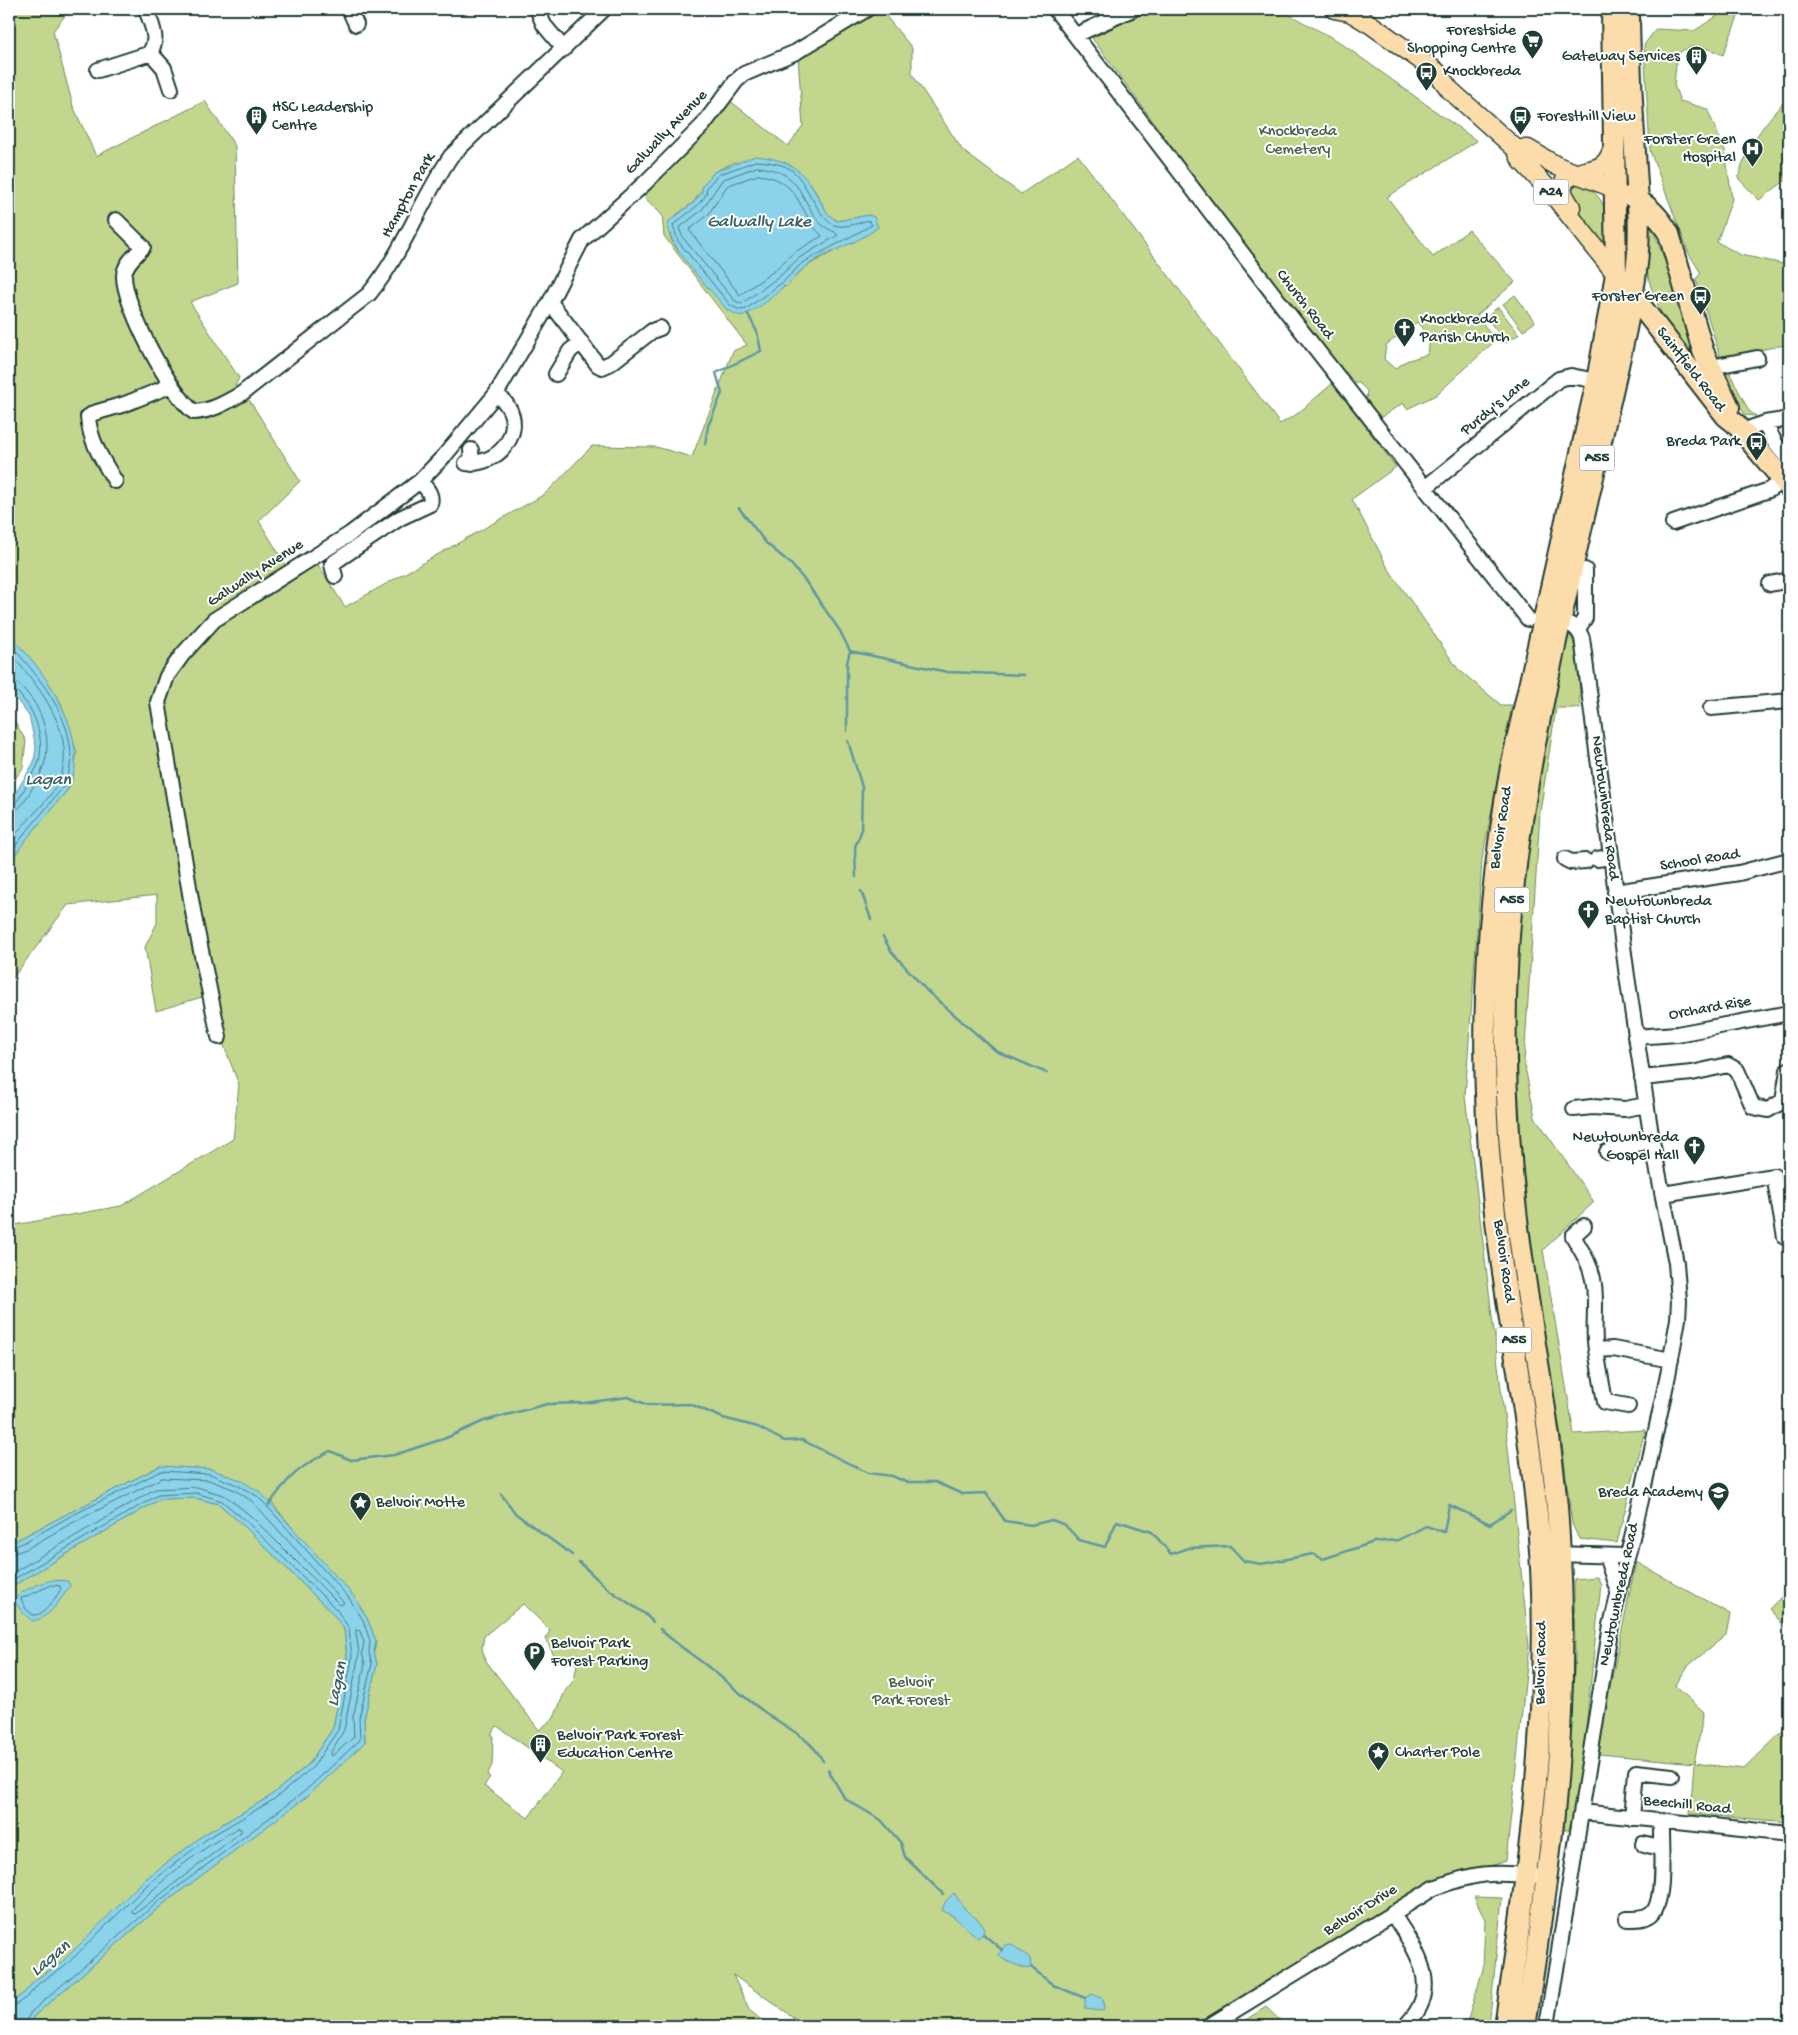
<svg xmlns="http://www.w3.org/2000/svg" width="1798" height="2035" viewBox="0 0 1798 2035" font-family="'Gochi Hand',sans-serif">
<style>
.green{fill:#c2d78d;stroke:#708a60;fill-rule:evenodd}
.water{fill:#8ad3eb;stroke:#5f97a2}
.lines{fill:none;stroke-linecap:round;stroke-linejoin:round}
.shore{stroke:#4a797d;stroke-width:1}
.stream{stroke:#5f97a2;stroke-width:2.5}
.minor-casing{stroke:#1f3d34;stroke-width:18}
.major-casing{stroke:#1f3d34;stroke-width:21}
.highway-casing{stroke:#1f3d34;stroke-width:24}
.minor{stroke:#fff;stroke-width:14}
.major{stroke:#fddcac;stroke-width:18}
.highway{stroke:#fddcac;stroke-width:20}
.labels{text-anchor:middle;dominant-baseline:central;stroke-width:4;stroke-linejoin:round;paint-order:stroke}
.shield{fill:#fff;stroke:#627771;stroke-width:1}
.shield-label{font-size:15px;font-weight:bold;fill:#1f3d34}
.poi-label{font-size:16px;fill:#1f3d34;stroke:#fff;text-anchor:start}
.park-label{font-size:16px;fill:#48644a;stroke:#fff}
.street-label{font-size:16px;fill:#1f3d34;stroke:#fff}
.water-label{font-size:18px;font-style:italic;fill:#3a6262;stroke:#fff}
</style>
<rect width="100%" height="100%" fill="#fff"/>
<filter id="ink" filterUnits="userSpaceOnUse"><feTurbulence type="fractalNoise" baseFrequency=".02" numOctaves="2"/><feDisplacementMap in="SourceGraphic" scale="10" xChannelSelector="R" yChannelSelector="G"/><feConvolveMatrix kernelMatrix="1 2 1 2 8 2 1 2 1" color-interpolation-filters="sRGB"/></filter>
<g filter="url(#ink)">
<path class="green" d="M9 9H66L67 13 53 31 73 106 96 156 205 101 235 146 238 283 190 302 239 378 235 386 250 401 300 481 259 521 292 575 317 563 345 607 545 494 592 446 656 447 692 457 733 351 747 345 664 236 662 215 642 195 706 130 729 100 788 146 803 126 798 57 880 9 912 48V74L963 151 1021 194 1078 155 1280 424 1297 414 1333 383 1396 467 1352 499 1388 568 1458 669 1501 705H1512L1482 860 1465 1096 1507 1438 1529 1646 1506 1861 1424 1886 1199 2026H806L733 1975 749 2010 769 2026H27L34 2016 162 1905 308 1795 365 1742 364 1719 377 1664 374 1652 376 1641 367 1618 271 1502 160 1466 9 1544V1226L121 1206 233 1139 239 1085 205 996 156 1011 145 947 157 923V895L68 905 9 983V866L21 845 70 787 77 753 61 703 48 682 9 636ZM735 162 811 184 829 216 838 221 869 215 878 227 805 267 787 286 727 309 673 244 668 230 676 215 693 203 714 172ZM523 1604 550 1630 546 1639 557 1662 566 1660 577 1664 574 1680 565 1691 554 1718 539 1730 486 1661 482 1649 484 1636ZM497 1726 562 1772 528 1818 484 1786 490 1777 487 1775 492 1765 493 1735 491 1734Z
M1152 9H1279L1338 41 1477 141 1387 197 1433 257 1469 230 1515 282 1477 315 1495 341 1436 395 1407 409 1403 403 1380 418 1366 400 1367 391 1359 383H1354L1346 372 1341 370 1228 224 1092 38ZM1417 322 1430 338 1428 354 1406 361 1395 369 1384 359 1386 345Z
M1723 9H1741L1723 55C1707 48 1692 41 1677 55L1674 85 1680 101 1707 109 1725 150 1732 199 1717 242 1741 255 1784 264 1789 252V344L1741 354 1720 356 1696 279 1701 273 1689 254 1650 151 1644 45 1656 29 1694 31 1722 13Z
M1789 96V178L1759 200 1738 178C1748 143 1765 123 1789 96Z
M1576 182C1610 193 1608 222 1610 254L1568 197V186Z
M1642 209 1656 225 1651 226C1669 267 1683 310 1693 353L1689 358C1675 336 1660 315 1652 290 1643 264 1644 236 1642 209Z
M1515 295 1535 322 1523 331 1503 304Z
M1498 307 1519 334 1506 343 1486 317Z
M1734 368 1730 374 1749 411 1756 416 1745 415 1725 379 1724 372Z
M1566 633C1581 639 1579 692 1580 708H1556L1540 812 1524 1062 1535 1117 1594 1202 1543 1250 1574 1434 1645 1430 1617 1543 1579 1539 1572 1524 1561 1436 1529 1248 1519 1157 1513 1000 1529 811Z
M9 712 26 741 23 768 9 787Z
M195 1498 219 1504 244 1526 333 1614 344 1629 347 1657 333 1728 309 1764 269 1797 205 1834 145 1880 60 1964 36 1979 24 1993 9 2004V1588L160 1499Z
M1636 1562 1730 1614 1726 1635 1688 1666 1675 1686 1704 1712 1694 1763 1744 1769 1789 1725V1822L1690 1814 1694 1763 1599 1754 1605 1712Z
M1597 1577 1601 1584 1581 1775 1569 1830H1564L1575 1656 1574 1579Z
M1789 1589V1631L1769 1609Z
M1474 1897 1502 1898 1489 2026H1466L1483 1969 1485 1920Z
M1266 2007 1286 2026H1236Z"/>
<path class="water" d="M755 156C788 159 802 168 818 197 824 207 827 215 837 221L869 215 874 217 878 227C857 245 826 250 804 268 784 284 765 309 740 316L727 310C711 290 666 246 668 222L693 203 702 192V186L714 172Z
M9 636C44 667 93 739 69 787 66 793 59 799 55 805 39 825 21 843 9 866V804L34 762 36 747 29 716 9 690Z
M160 1466 211 1469 240 1480 260 1492 353 1595 367 1618 376 1641 374 1652 377 1664 364 1719 365 1742 309 1795 162 1905 34 2016 27 2026H9V2004L24 1993 36 1979 60 1964 144 1880 205 1834 269 1797 309 1764 333 1728 347 1657 344 1629 333 1614 244 1526 219 1504 195 1498 160 1499 9 1588V1544Z
M52 1580 68 1581 70 1586C60 1600 49 1619 32 1621L22 1612 14 1600C22 1589 39 1584 52 1580Z
M954 1893C958 1898 961 1904 965 1909 972 1917 985 1920 984 1933L978 1938 954 1917 942 1910 945 1902Z
M1011 1944 1030 1958 1031 1967 1027 1969C1017 1965 1005 1962 998 1955L1005 1945Z
M1092 1994 1103 1999 1104 2009 1101 2011 1085 2009V1998Z"/>
<g class="lines">
<path class="shore" d="M756 161C768 162 783 163 793 171 808 183 820 225 838 226 848 227 859 223 868 220L872 225 802 263 783 282 746 309 740 310 730 305 678 241 673 225 697 206 706 195 707 187 718 175Z
M757 167C801 171 797 194 820 223 825 229 834 230 838 235L799 258 779 277 741 304 734 300 683 238 679 228 702 210 722 180Z
M758 175C792 178 796 198 812 224 814 229 819 232 822 236L793 253 774 271 740 295 689 230 708 215 727 186Z
M9 643C41 679 87 732 65 784 62 790 55 796 51 802 37 820 21 836 9 856
M9 652C38 685 79 734 59 781 51 800 21 824 9 844
M9 680C17 681 22 687 27 693 43 711 52 741 44 765 41 774 35 784 30 792 25 801 19 812 9 812
M9 687C15 688 19 694 23 699 37 715 44 741 39 762 36 770 30 779 26 786 22 794 17 805 9 806
M9 1548 23 1543 67 1518 161 1471 210 1474 237 1485 257 1496 267 1506 349 1598 363 1620 370 1641 369 1653 372 1664 359 1718 360 1740 305 1791 159 1901 31 2012 23 2026
M9 1555 26 1549 70 1524 162 1478 209 1480 235 1490 253 1502 344 1603 340 1605 252 1517 226 1496 197 1487 155 1489 9 1575
M9 1582 158 1495 196 1493 222 1501 247 1522 337 1610 349 1628 352 1658 338 1730 313 1767 273 1800 208 1838 148 1884 63 1968 40 1982 28 1996 14 2006 9 2007
M52 1585 60 1586 61 1589C55 1598 45 1616 33 1615L26 1609 21 1599Z
M356 1630 360 1631 364 1642 362 1653 365 1664 353 1717 354 1737 332 1756 331 1752 344 1730 359 1654Z
M238 1828 241 1829V1832L135 1914 132 1913V1910C163 1878 199 1850 238 1828Z"/>
<path class="stream" d="M705 444 708 426 722 393 716 373 761 351 757 332 748 314
M739 508 766 543 791 564 806 582 840 631 850 651 847 663V731
M850 651 947 672 1024 675
M848 741 862 787 861 832 855 847 856 877
M861 891 871 919
M883 937 891 951 927 991 996 1051 1047 1073
M501 1494 516 1514 572 1555
M269 1505C289 1476 299 1467 330 1451L351 1460 394 1455 446 1438 484 1421 547 1404 584 1403 628 1397 648 1405 690 1404 723 1418 758 1427 784 1441 802 1440 868 1473 892 1476 906 1482H935L962 1494 986 1493 1005 1521 1031 1525 1052 1520 1065 1525 1079 1540 1105 1547 1117 1521 1152 1532 1171 1554 1188 1548 1230 1546 1244 1561 1261 1564 1313 1554 1323 1559 1374 1542 1398 1540 1426 1526 1444 1532 1449 1505 1490 1524 1511 1510
M579 1562 608 1589 645 1614 653 1622
M660 1629C676 1645 694 1655 711 1669 731 1685 750 1703 772 1717 792 1731 811 1739 823 1761
M828 1770 845 1799 881 1820 901 1843 905 1857 943 1894
M983 1934 1002 1950
M1031 1967 1053 1985 1085 1998"/>
<defs>
<path id="minor" d="M349 9 356 24
M537 9 544 25 564 49
M1055 9 1294 321 1528 619
M1076 35 1133 9
M150 52 164 68 171 89
M98 70 148 54C161 41 151 24 146 9
M116 220 143 247C136 255 124 264 124 276 124 306 170 394 194 412 212 411 225 403 241 394L369 294C403 253 421 200 451 156L604 9
M550 302 598 365 602 367 611 363 652 331 660 328
M1705 373 1721 365 1757 358
M556 374 570 351 581 342
M1765 423 1775 443 1789 460
M1742 431 1765 423 1789 419
M471 450 472 464
M466 463C505 466 532 420 496 394
M115 481C102 460 90 441 88 417L94 413 125 404 172 385
M1425 488 1559 379 1571 376 1597 381
M1673 523 1769 490 1783 480
M335 576 332 565 336 561 400 518 430 504C433 494 426 488 420 481
M1770 584 1789 580
M1578 629 1585 618V570
M1711 708 1789 701
M1565 859 1571 862 1586 861
M1597 859 1610 857
M1615 892 1739 873 1789 860
M219 1037 194 917 158 702 167 676 183 654 214 620 350 534 420 481 445 455 496 394 550 302 582 240 645 183 703 125 736 81 744 74 796 52 867 9
M1635 1037 1677 1034 1789 1013
M1642 1078 1692 1073 1728 1065 1737 1070 1753 1107 1768 1110 1783 1101 1788 1070
M1574 1109 1592 1107 1625 1109 1646 1105
M1607 1152 1620 1147 1652 1141
M1663 1194 1774 1176 1785 1237
M1584 1226 1573 1236C1581 1250 1590 1263 1593 1279 1598 1302 1592 1326 1596 1350L1613 1349 1671 1360
M1596 1350 1605 1402 1628 1406
M1553 1554 1627 1556
M1606 1556 1618 1592
M1582 1812 1789 1834
M1632 1818 1636 1772 1672 1776
M1643 1844 1660 1848
M1392 1913C1416 1950 1445 1988 1405 2026
M1627 1919C1635 1919 1643 1920 1650 1915 1667 1904 1660 1841 1661 1821
M1209 2026 1434 1888C1474 1873 1492 1871 1534 1876
M1547 2026 1611 1625 1641 1500 1668 1375 1678 1319 1679 1301 1676 1263 1652 1141 1627 976 1582 638C1577 624 1565 622 1552 619"/>
<path id="major" d="M1334 9 1350 12 1370 24 1436 71 1450 90 1516 149 1521 160 1551 192 1616 274
M1516 149H1528L1557 166 1616 189
M1571 207 1562 192 1564 182C1583 162 1606 181 1614 143"/>
<path id="highway" d="M1631 196C1648 205 1660 217 1669 234L1703 351 1729 407
M1627 288 1726 416 1736 424 1789 487
M1505 2026C1528 1867 1551 1714 1540 1551 1532 1428 1504 1308 1492 1185 1478 1045 1486 905 1511 767L1597 381 1616 274 1612 9
M1525 2026C1535 1959 1546 1891 1553 1823 1564 1719 1565 1612 1557 1507 1550 1425 1534 1345 1523 1264 1510 1176 1504 1087 1506 998 1510 814 1558 634 1598 455 1611 392 1629 328 1637 264 1641 227 1637 189 1635 152 1632 104 1629 57 1629 9"/>
</defs>
<use href="#minor" class="minor-casing"/>
<use href="#major" class="major-casing"/>
<use href="#highway" class="highway-casing"/>
<use href="#minor" class="minor"/>
<use href="#major" class="major"/>
<use href="#highway" class="highway"/>
</g>
</g>
<defs>
<symbol id="supermarket-pin" viewBox="-11 -11 22 30"><path d="M0 17L-7.5 6A9.5 9.5 0 1 1 7.5 6Z" fill="#1f3d34" stroke="#fff"/><path d="M-6-5.5h2.5l.6 2H6L4.5 2H-2.5L-4.4-4H-6ZM-1.5 3.2a1.3 1.3 0 1 0 .1 0ZM3 3.2a1.3 1.3 0 1 0 .1 0Z" fill="#fff"/></symbol>
<symbol id="building-pin" viewBox="-11 -11 22 30"><path d="M0 17L-7.5 6A9.5 9.5 0 1 1 7.5 6Z" fill="#1f3d34" stroke="#fff"/><path d="M-4-6H4V6H1V3H-1V6H-4ZM-2.5-4.3h1.7v1.8h-1.7ZM.8-4.3h1.7v1.8H.8ZM-2.5-1h1.7V.8h-1.7ZM.8-1h1.7V.8H.8Z" fill="#fff"/></symbol>
<symbol id="bus-pin" viewBox="-11 -11 22 30"><path d="M0 17L-7.5 6A9.5 9.5 0 1 1 7.5 6Z" fill="#1f3d34" stroke="#fff"/><path d="M-5-6H5V4H4V6H2V4H-2V6H-4V4H-5ZM-3.5-4V0h7V-4ZM-3.5 1.2v1.5H-2V1.2ZM2 1.2v1.5H3.5V1.2Z" fill="#fff"/></symbol>
<symbol id="hospital-pin" viewBox="-11 -11 22 30"><path d="M0 17L-7.5 6A9.5 9.5 0 1 1 7.5 6Z" fill="#1f3d34" stroke="#fff"/><path d="M-5-5h3v3.5h4V-5h3V5h-3V1.5h-4V5h-3Z" fill="#fff"/></symbol>
<symbol id="church-pin" viewBox="-11 -11 22 30"><path d="M0 17L-7.5 6A9.5 9.5 0 1 1 7.5 6Z" fill="#1f3d34" stroke="#fff"/><path d="M-1.2-6h2.4v3.5h3.3v2.4h-3.3V6h-2.4V-.1h-3.3v-2.4h3.3Z" fill="#fff"/></symbol>
<symbol id="school-pin" viewBox="-11 -11 22 30"><path d="M0 17L-7.5 6A9.5 9.5 0 1 1 7.5 6Z" fill="#1f3d34" stroke="#fff"/><path d="M0-5L7-2L0 1L-7-2ZM-4 1L0 2.5L4 1V4Q0 6-4 4Z" fill="#fff"/></symbol>
<symbol id="sight-pin" viewBox="-11 -11 22 30"><path d="M0 17L-7.5 6A9.5 9.5 0 1 1 7.5 6Z" fill="#1f3d34" stroke="#fff"/><path d="M0-6L1.8-2.2L6-1.7L2.9 1.2L3.7 5.4L0 3.3L-3.7 5.4L-2.9 1.2L-6-1.7L-1.8-2.2Z" fill="#fff"/></symbol>
<symbol id="parking-pin" viewBox="-11 -11 22 30"><path d="M0 17L-7.5 6A9.5 9.5 0 1 1 7.5 6Z" fill="#1f3d34" stroke="#fff"/><path d="M-3.5-5.5H1a3.5 3.5 0 0 1 0 7H-1V5.5H-3.5ZM-1-3.4V-.6H.8a1.4 1.4 0 0 0 0-2.8Z" fill="#fff"/></symbol>
</defs>
<g fill-rule="evenodd">
<use href="#supermarket-pin" x="1520" y="28" width="25" height="34"/>
<use href="#building-pin" x="1684" y="44" width="25" height="34"/>
<use href="#bus-pin" x="1414" y="60" width="25" height="34"/>
<use href="#building-pin" x="244" y="104" width="25" height="34"/>
<use href="#bus-pin" x="1508" y="104" width="25" height="34"/>
<use href="#hospital-pin" x="1740" y="136" width="25" height="34"/>
<use href="#bus-pin" x="1688" y="284" width="25" height="34"/>
<use href="#church-pin" x="1392" y="316" width="25" height="34"/>
<use href="#bus-pin" x="1744" y="430" width="25" height="34"/>
<use href="#church-pin" x="1576" y="898" width="25" height="34"/>
<use href="#church-pin" x="1682" y="1134" width="25" height="34"/>
<use href="#school-pin" x="1706" y="1480" width="25" height="34"/>
<use href="#sight-pin" x="348" y="1490" width="25" height="34"/>
<use href="#parking-pin" x="522" y="1640" width="25" height="34"/>
<use href="#building-pin" x="528" y="1732" width="25" height="34"/>
<use href="#sight-pin" x="1366" y="1740" width="25" height="34"/>
</g>
<g class="labels">
<g class="shield">
<rect x="1533.5" y="179.5" width="35" height="25" rx="4"/>
<rect x="1579.5" y="445.5" width="35" height="25" rx="4"/>
<rect x="1494.5" y="887.5" width="35" height="25" rx="4"/>
<rect x="1496.5" y="1327.5" width="35" height="25" rx="4"/>
</g>
<g class="shield-label">
<text x="1551" y="192">A24</text>
<text x="1597" y="458">A55</text>
<text x="1512" y="900">A55</text>
<text x="1514" y="1340">A55</text>
</g>
<g class="poi-label">
<text x="1516" y="31" text-anchor="end">Forestside<tspan x="1516" dy="18">Shopping Centre</tspan></text>
<text x="1680" y="57" text-anchor="end">Gateway Services</text>
<text x="1443" y="72">Knockbreda</text>
<text x="272" y="108">HSC Leadership<tspan x="272" dy="18">Centre</tspan></text>
<text x="1537" y="117">Foresthill View</text>
<text x="1736" y="140" text-anchor="end">Forster Green<tspan x="1736" dy="18">Hospital</tspan></text>
<text x="1684" y="297" text-anchor="end">Forster Green</text>
<text x="1420" y="320">Knockbreda<tspan x="1420" dy="18">Parish Church</tspan></text>
<text x="1741" y="442" text-anchor="end">Breda Park</text>
<text x="1605" y="902">Newtownbreda<tspan x="1605" dy="18">Baptist Church</tspan></text>
<text x="1679" y="1138" text-anchor="end">Newtownbreda<tspan x="1679" dy="18">Gospel Hall</tspan></text>
<text x="1703" y="1493" text-anchor="end">Breda Academy</text>
<text x="376" y="1503">Belvoir Motte</text>
<text x="551" y="1644">Belvoir Park<tspan x="551" dy="18">Forest Parking</tspan></text>
<text x="557" y="1736">Belvoir Park Forest<tspan x="557" dy="18">Education Centre</tspan></text>
<text x="1395" y="1753">Charter Pole</text>
</g>
<g class="park-label">
<text x="1298" y="132">Knockbreda<tspan x="1298" dy="18">Cemetery</tspan></text>
<text x="911" y="1683">Belvoir<tspan x="911" dy="18">Park Forest</tspan></text>
</g>
<g class="street-label">
<text transform="translate(667 133) rotate(-46)">Galwally Avenue</text>
<text transform="translate(409 196) rotate(-61)">Hampton Park</text>
<text transform="translate(1304 305) rotate(52)">Church Road</text>
<text transform="translate(1690 370) rotate(52)">Saintfield Road</text>
<text transform="translate(1496 407) rotate(-39)">Purdy's Lane</text>
<text transform="translate(256 574) rotate(-33)">Galwally Avenue</text>
<text transform="translate(1604 808) rotate(83)">Newtownbreda Road</text>
<text transform="translate(1502 828) rotate(-81)">Belvoir Road</text>
<text transform="translate(1700 861) rotate(-9)">School Road</text>
<text transform="translate(1710 1009) rotate(-10)">Orchard Rise</text>
<text transform="translate(1503 1261) rotate(82)">Belvoir Road</text>
<text transform="translate(1620 1595) rotate(-78)">Newtownbreda Road</text>
<text transform="translate(1542 1663) rotate(-89)">Belvoir Road</text>
<text transform="translate(1687 1806) rotate(6)">Beechill Road</text>
<text transform="translate(1361 1911) rotate(-32)">Belvoir Drive</text>
</g>
<g class="water-label">
<text x="759" y="222">Galwally Lake</text>
<text x="48" y="780">Lagan</text>
<text transform="translate(338 1684) rotate(-78)">Lagan</text>
<text transform="translate(51 1959) rotate(-40)">Lagan</text>
</g>
</g>
<rect width="1798" height="2035" fill="none" stroke="#fff" stroke-width="30"/>
<rect x="15" y="15" width="1768" height="2005" fill="none" stroke="#1f3d34" stroke-width="2" filter="url(#ink)"/>
</svg>
